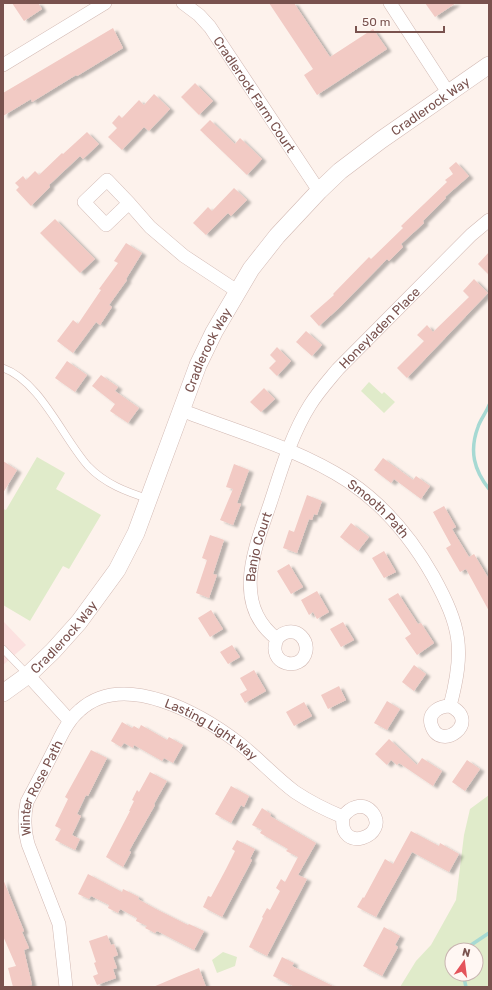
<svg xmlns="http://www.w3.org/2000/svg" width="492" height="990" viewBox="0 0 492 990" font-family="Rubik,sans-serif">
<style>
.commercial{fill:#fce1e0}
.green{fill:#e0ebca;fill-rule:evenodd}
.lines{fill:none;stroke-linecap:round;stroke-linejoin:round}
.stream{stroke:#a6d9d3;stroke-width:3.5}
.building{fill:#f2cac4;filter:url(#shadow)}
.service-casing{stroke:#d2b9b3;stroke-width:8}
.minor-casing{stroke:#d2b9b3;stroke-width:14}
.tertiary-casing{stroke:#d2b9b3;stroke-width:18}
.service{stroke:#fff;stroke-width:7}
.minor{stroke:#fff;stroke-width:13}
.tertiary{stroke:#fff;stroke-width:17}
.labels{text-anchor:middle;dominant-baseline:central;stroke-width:3;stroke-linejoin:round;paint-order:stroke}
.street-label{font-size:13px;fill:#79524e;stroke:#fff7f3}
</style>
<defs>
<filter id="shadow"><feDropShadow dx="4.5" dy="2.5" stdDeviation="1" flood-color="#0004"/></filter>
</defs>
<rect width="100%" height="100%" fill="#fdf2ec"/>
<path class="commercial" d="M3 621 26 645 3 665Z"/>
<path class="green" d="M369 382 382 394 384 392 395 402 384 413 361 391Z
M37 457 65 473 56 489 101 515 69 569 63 566 30 621 3 605V509L6 510Z
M489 795V987H400L416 961 431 945 456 900 464 835 470 809ZM452 950H476V974H452Z
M223 952 237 957 235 966 217 973 212 960Z"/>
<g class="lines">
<path class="stream" d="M489 405C486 413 480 420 478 427 469 451 474 470 489 489
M468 950 471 945 489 933
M463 974 466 987"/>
</g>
<path class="building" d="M12 3H38L42 9 24 21Z
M269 3H294L330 57 373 29 387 49 317 95 304 75 313 69Z
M425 3H456L435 17Z
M113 28 123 48 77 76 76 75 32 102 31 99 3 116V93Z
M195 83 213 101 199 115 181 97Z
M154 94 170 109 149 131 144 127 122 150 108 137 117 128 112 123 119 115 122 118 139 100 144 105Z
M210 120 235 144 240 138 262 159 247 175 200 130Z
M87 132 99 144 83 159 80 156 49 185 50 187 31 206 16 190 19 187 15 183 23 176 26 180 35 171 39 175 62 153 63 154Z
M456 162 469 176 445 197 446 198 423 221 424 223 401 244 403 247 389 261 387 259 339 308 319 326 310 316 334 295 333 294 369 257 371 259 403 228 401 226 447 182 445 180 453 174 449 168Z
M234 188 247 200 231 216 228 213 206 235 193 223 208 207 212 211Z
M55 219 95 259 80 273 40 233Z
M126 243 142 253 126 279 127 280 109 305 112 307 100 325 96 322 73 353 57 341 73 320 78 324 101 290 99 289 118 263 114 261Z
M489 252V275L478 264Z
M474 279 488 293 407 378 397 368 424 341 417 335 427 325 433 332 469 297 463 291Z
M306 331 322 345 312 356 296 342Z
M277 347 291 361 277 376 269 368 276 361 270 355Z
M67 361 87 375 75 392 55 378Z
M101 375 118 387 115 391 139 408 128 423 110 411 115 404 92 386Z
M264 388 275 399 261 412 250 402Z
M383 458 413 480 416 476 430 486 421 499 394 479 391 483 374 470Z
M3 461 17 470 3 493Z
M234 464 249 470 237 503 241 504 233 525 220 520 233 489 226 487Z
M307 495 322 501 317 515 314 514 312 520 309 519 297 553 283 548 289 530 294 532Z
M444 506 456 527 452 529 469 557 474 554 489 579V611L466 569 460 572 446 548 451 545 433 512Z
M351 523 369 537 358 551 340 537Z
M210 535 224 540 213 574 217 575 209 598 196 593 207 560 202 558Z
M384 551 396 572 384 578 372 558Z
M289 564 303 587 291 594 277 571Z
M317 591 329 612 317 619 313 612 309 615 301 600Z
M398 593 418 624 421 623 434 643 417 655 405 638 411 634 388 599Z
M211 610 223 629 210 637 198 618Z
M343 622 354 640 341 647 330 629Z
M232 645 240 657 228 664 220 652Z
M414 665 426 674 414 691 402 682Z
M254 670 266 691 245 703 240 694 247 690 240 678Z
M339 686 346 700 328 709 321 695Z
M387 701 400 709 387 730 374 723Z
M304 702 312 716 294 726 286 712Z
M122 722 132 728 134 726 139 729 141 725 167 740 169 737 183 745 173 763 164 758 162 761 134 745 133 748 124 743 121 747 111 741Z
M389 739 417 765 422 758 442 771 433 786 399 763 397 765 391 760 387 765 375 754Z
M91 750 107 758 88 796 86 795 77 814 81 816 72 835 80 839 75 850 55 840 61 829 55 826 68 799 65 797Z
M467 760 480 769 465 791 452 782Z
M150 772 167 781 154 804 155 805 129 851 131 852 123 867 106 857 130 811H129L134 801 132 800 137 790 139 792Z
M231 786 249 796 244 807 241 805 231 823 215 814Z
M262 808 271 814 270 816 316 843 298 875 307 879 267 956 249 947 263 918 262 917 267 908 270 910 280 891 276 888 281 879 285 882 298 857 286 851 288 849 260 833 262 830 252 825Z
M411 831 439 846 440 843 459 854 449 872 412 852 376 917 357 907 363 897 364 898 385 859 393 864Z
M237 840 255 849 250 859 252 860 222 917 203 907 208 896 211 897 226 869 235 851 232 849Z
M88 874 122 892 123 889 139 897 138 899 156 909 188 925 189 924 204 931 194 950 157 931 155 933 145 928 147 926 136 921 137 918 120 909 118 913 108 908 109 905 91 896 89 899 78 894Z
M3 879 24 931 22 932 29 948 24 950 32 985 27 986 28 987H13L8 968 16 966 3 936Z
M384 927 400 936 395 945 398 947 382 976 363 966Z
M107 935 111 945 114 944 118 955 113 957 117 968 113 969 116 978 97 985 93 976 98 974 94 963 96 962 89 941Z
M282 957 294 963 292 966 335 987H295L273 976Z
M199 968 206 987H153L179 976Z"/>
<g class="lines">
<defs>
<path id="service" d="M3 368C40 381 63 438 88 466 105 484 127 492 149 499
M3 649 28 675"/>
<g id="minor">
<path id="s1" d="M183 3 199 15 210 27 319 191"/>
<path d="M390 3 449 94"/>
<path d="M3 65 105 3"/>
<path d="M129 203 107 180 84 202 106 225 129 203 150 227 184 256 237 291"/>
<path id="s2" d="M181 410C237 432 297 448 348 481 384 505 412 539 433 576 461 627 465 649 450 706 440 706 428 712 431 724 439 754 483 722 450 706"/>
<path id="s3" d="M277 639C283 631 294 629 301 636 305 640 307 645 306 651 302 673 266 665 277 639 231 604 255 548 270 504 281 471 291 435 310 405 318 392 328 381 338 369L471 235 489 220"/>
<path d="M28 675 69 720"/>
<path id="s4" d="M66 987 59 924 28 844C24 830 24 816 27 802 36 785 45 768 54 750 61 736 67 721 80 710 124 670 201 714 240 744 259 759 275 777 295 792 310 802 326 810 343 817 338 855 391 836 372 812 362 801 349 808 343 817"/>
</g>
<g id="tertiary">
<path id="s5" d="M3 693 28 675 53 651 79 622 117 570 136 533 198 365 214 332 251 269 277 236 319 191 340 171 381 140 489 65"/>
</g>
</defs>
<use href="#service" class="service-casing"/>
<use href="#minor" class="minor-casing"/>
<use href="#tertiary" class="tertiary-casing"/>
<use href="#service" class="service"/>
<use href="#minor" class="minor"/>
<use href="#tertiary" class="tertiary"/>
</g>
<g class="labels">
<g class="street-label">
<text stroke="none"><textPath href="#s1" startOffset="117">Cradlerock Farm Court</textPath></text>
<text stroke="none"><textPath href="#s5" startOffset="743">Cradlerock Way</textPath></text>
<text stroke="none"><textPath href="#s3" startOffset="457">Honeyladen Place</textPath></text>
<text stroke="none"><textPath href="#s5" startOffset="407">Cradlerock Way</textPath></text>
<text stroke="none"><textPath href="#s2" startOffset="223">Smooth Path</textPath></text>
<text stroke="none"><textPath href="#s3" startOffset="201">Banjo Court</textPath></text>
<text stroke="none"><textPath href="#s5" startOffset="83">Cradlerock Way</textPath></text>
<text stroke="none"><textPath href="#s4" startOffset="442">Lasting Light Way</textPath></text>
<text stroke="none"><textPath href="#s4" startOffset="209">Winter Rose Path</textPath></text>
</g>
</g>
<rect width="492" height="990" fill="none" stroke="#79524e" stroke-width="8"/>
<g transform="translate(464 962) rotate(14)"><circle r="19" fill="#fff7f3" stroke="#c9b5b1"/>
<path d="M0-3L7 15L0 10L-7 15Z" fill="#e4545b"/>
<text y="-6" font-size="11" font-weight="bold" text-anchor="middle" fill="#79524e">N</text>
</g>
<path d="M356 26v6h88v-6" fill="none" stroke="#79524e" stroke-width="2"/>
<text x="362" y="26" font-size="12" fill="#79524e" stroke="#fff7f3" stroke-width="3" paint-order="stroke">50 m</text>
</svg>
